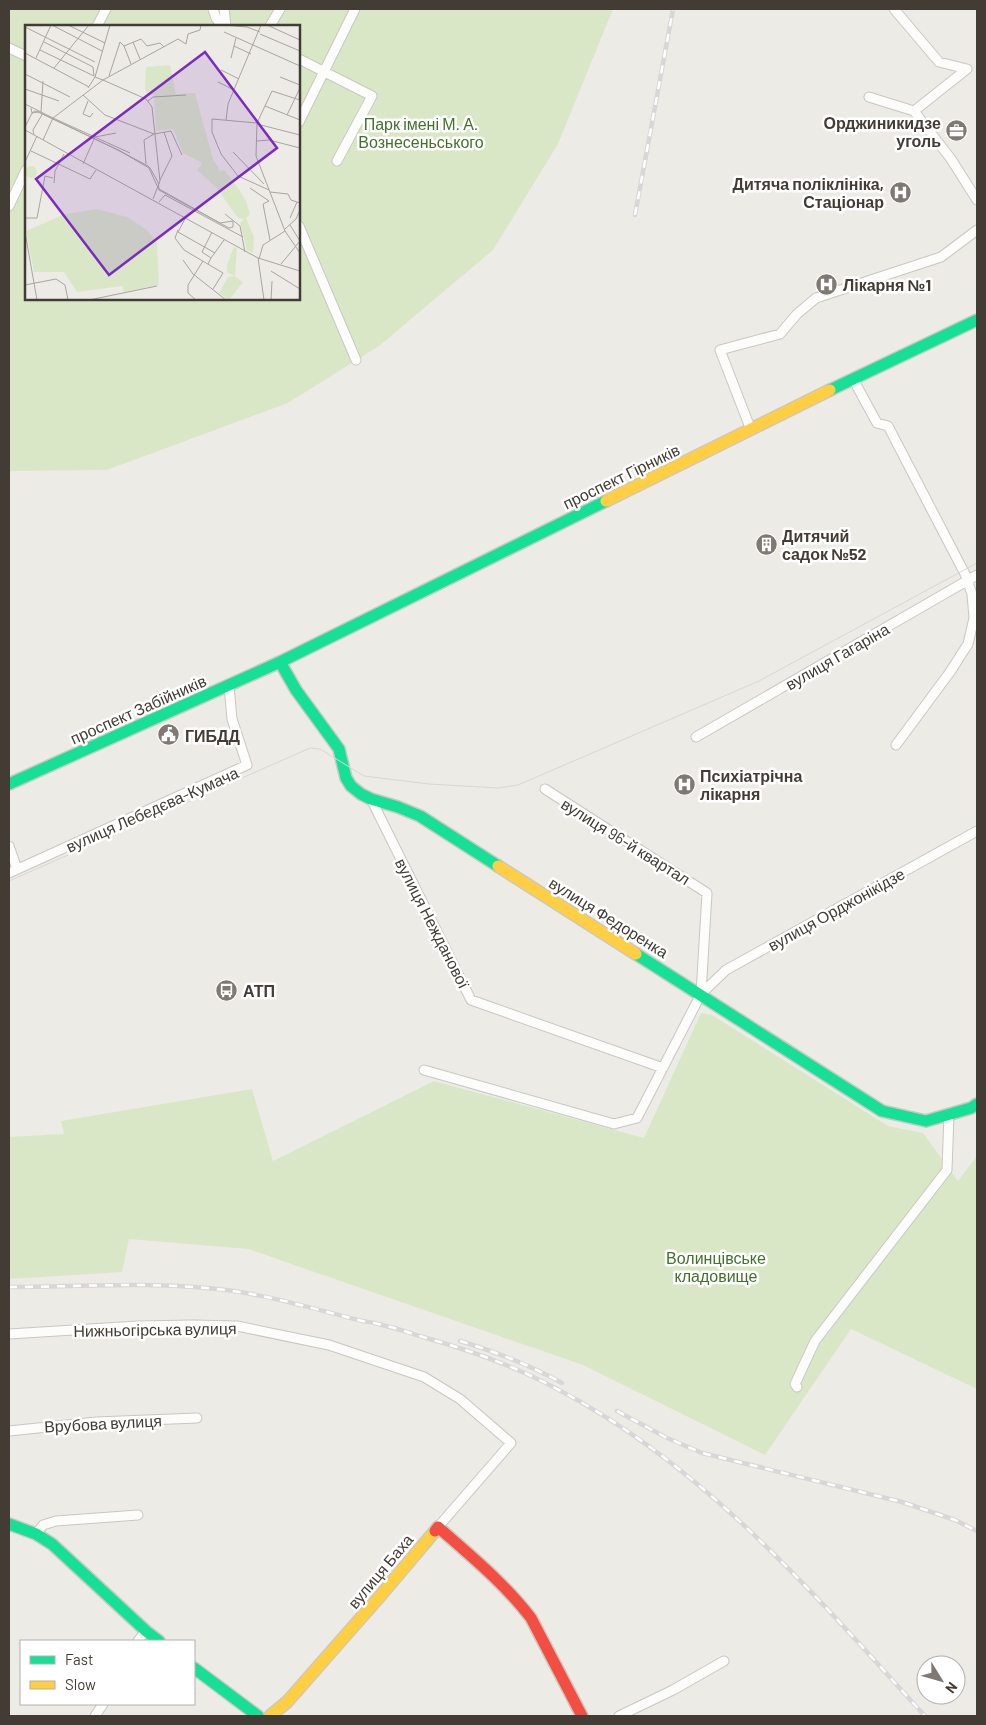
<svg xmlns="http://www.w3.org/2000/svg" width="986" height="1725" viewBox="0 0 986 1725" font-family="Barlow,sans-serif">
<style>
.green{fill:#dae7c7;fill-rule:evenodd}
.lines{fill:none;stroke-linecap:round;stroke-linejoin:round}
.street-casing{stroke:#c9c7c2;stroke-width:11}
.fast-casing{stroke:#ccc8be;stroke-width:14}
.slow-casing{stroke:#ccc8be;stroke-width:14}
.jam-casing{stroke:#ccc8be;stroke-width:14}
.street{stroke:#fcfcfb;stroke-width:9}
.fast{stroke:#16e098;stroke-width:11}
.slow{stroke:#ffcf43;stroke-width:11}
.jam{stroke:#f24e42;stroke-width:11}
.tram{stroke:#d8d7d7;stroke-width:1}
.rail-casing{stroke:#d8d7d7;stroke-width:4.5}
.rail{stroke:#fff;stroke-width:2.5;stroke-dasharray:8;stroke-linecap:butt}
.labels{text-anchor:middle;dominant-baseline:central;stroke-width:5;stroke-linejoin:round;paint-order:stroke}
.poi-label{font-size:16px;font-weight:bold;fill:#423c34;stroke:#fff;text-anchor:start}
.park-label{font-size:16px;fill:#44702b;stroke:#fff}
.street-label{font-size:16px;fill:#423c34;stroke:#fff}
.inset-road{fill:none;stroke:#a9a59f;stroke-width:1}
.view{fill:#7b2cbf;fill-opacity:0.15;stroke:#7b2cbf;stroke-width:2.5}
.inset-edge{fill:none;stroke:#423c34;stroke-width:2.5}
</style>
<rect width="100%" height="100%" fill="#edebe6"/>
<path class="green" d="M9 9H613L558 144 493 250 379 346 288 403 107 470 9 471ZM26 26H299V299H26Z
M701 1013 712 1015 888 1126 923 1133 958 1181 977 1156V1389L851 1329 765 1455 583 1365 248 1249 129 1239 122 1272 9 1279V1137L64 1134 61 1121 252 1089 273 1161 434 1081 644 1138Z"/>
<g class="lines">
<defs>
<path id="street" d="M213 9 216 18 222 26
M224 9 226 26
M894 9 939 62 967 69
M97 26 106 9
M270 26 280 9
M9 48 26 56
M299 59 372 96 337 161
M869 97 914 111 951 159 977 200
M914 111 967 69
M299 122 355 9
M9 206 26 170
M299 226 356 360
M853 379 877 423 888 426 965 574 972 594 974 618 968 644 950 672 896 745
M751 430 720 350 780 334 797 314 816 298 941 257 977 230
M696 737 977 575
M371 799 471 1000 663 1068
M9 846 17 869
M9 873 247 765 232 719 229 686
M701 994 726 970 977 831
M424 1070 614 1124 637 1118 701 994 707 893 545 789
M9 1334 138 1326 193 1325 237 1326 329 1345 424 1377 460 1399 511 1443 438 1527
M797 1387 795 1384 815 1341 947 1170 949 1114
M9 1431 96 1422 197 1418
M36 1534 43 1525 56 1521 138 1515
M138 1641 146 1631
M95 1716 103 1704
M619 1716 673 1690 724 1661"/>
<path id="fast" d="M830 390 977 320
M280 662 296 690 339 749 346 778 351 786 361 794 371 799 398 807 420 816 498 866
M9 784 280 662 606 501
M636 954 882 1111 926 1121 971 1108 977 1104
M9 1524 36 1534 52 1544 146 1631 159 1641
M194 1668 258 1716"/>
<path id="slow" d="M606 501 830 390
M498 866 636 954
M270 1716 287 1702 381 1595 435 1531"/>
<path id="jam" d="M435 1531 438 1527C471 1556 504 1583 531 1618L582 1716"/>
</defs>
<use href="#street" class="street-casing"/>
<use href="#fast" class="fast-casing"/>
<use href="#slow" class="slow-casing"/>
<use href="#jam" class="jam-casing"/>
<use href="#street" class="street"/>
<use href="#fast" class="fast"/>
<use href="#slow" class="slow"/>
<use href="#jam" class="jam"/>
<path class="tram" d="M9 881 310 748 320 749 364 776 429 784 498 788 518 785 759 681 977 563"/>
<defs>
<path id="rail" d="M635 215 673 9
M9 1287C74 1287 140 1282 206 1288 260 1292 310 1308 362 1321 368 1322 376 1323 382 1325 396 1328 410 1333 423 1337 469 1350 515 1366 557 1389 705 1466 815 1595 925 1716
M460 1341C496 1352 530 1365 562 1383
M617 1411 665 1437 702 1453 902 1502 955 1520 977 1531"/>
</defs>
<use href="#rail" class="rail-casing"/>
<use href="#rail" class="rail"/>
</g>
<defs>
<symbol id="office-disc" viewBox="-11 -11 22 22"><circle r="9.5" fill="#7e7972" stroke="#fff"/><path d="M-6-3h4V-5.5h4V-3h4V5H-6ZM-1-4.5V-3h2v-1.5ZM-6 0V1H6V0Z" fill="#fff"/></symbol>
<symbol id="hospital-disc" viewBox="-11 -11 22 22"><circle r="9.5" fill="#7e7972" stroke="#fff"/><path d="M-5-5h3v3.5h4V-5h3V5h-3V1.5h-4V5h-3Z" fill="#fff"/></symbol>
<symbol id="building-disc" viewBox="-11 -11 22 22"><circle r="9.5" fill="#7e7972" stroke="#fff"/><path d="M-4-6H4V6H1V3H-1V6H-4ZM-2.5-4.3h1.7v1.8h-1.7ZM.8-4.3h1.7v1.8H.8ZM-2.5-1h1.7V.8h-1.7ZM.8-1h1.7V.8H.8Z" fill="#fff"/></symbol>
<symbol id="civic-disc" viewBox="-11 -11 22 22"><circle r="9.5" fill="#7e7972" stroke="#fff"/><path d="M-.6-6.5H3V-4.5H.6V-3L4-1V1h2V6H-6V1h2V-1L-.6-3ZM-1.2 2.5V6h2.4V2.5Z" fill="#fff"/></symbol>
<symbol id="bus-disc" viewBox="-11 -11 22 22"><circle r="9.5" fill="#7e7972" stroke="#fff"/><path d="M-5-6H5V4H4V6H2V4H-2V6H-4V4H-5ZM-3.5-4V0h7V-4ZM-3.5 1.2v1.5H-2V1.2ZM2 1.2v1.5H3.5V1.2Z" fill="#fff"/></symbol>
</defs>
<g fill-rule="evenodd">
<use href="#office-disc" x="944" y="118" width="25" height="25"/>
<use href="#hospital-disc" x="888" y="180" width="25" height="25"/>
<use href="#hospital-disc" x="814" y="272" width="25" height="25"/>
<use href="#building-disc" x="754" y="532" width="25" height="25"/>
<use href="#civic-disc" x="156" y="722" width="25" height="25"/>
<use href="#hospital-disc" x="672" y="772" width="25" height="25"/>
<use href="#bus-disc" x="214" y="978" width="25" height="25"/>
</g>
<g class="labels">
<g class="poi-label">
<text x="941" y="122" text-anchor="end">Орджиникидзе<tspan x="941" dy="18">уголь</tspan></text>
<text x="884" y="183" text-anchor="end">Дитяча поліклініка,<tspan x="884" dy="18">Стаціонар</tspan></text>
<text x="843" y="284">Лікарня №1</text>
<text x="782" y="535">Дитячий<tspan x="782" dy="18">садок №52</tspan></text>
<text x="185" y="735">ГИБДД</text>
<text x="700" y="775">Психіатрічна<tspan x="700" dy="18">лікарня</tspan></text>
<text x="243" y="990">АТП</text>
</g>
<g class="park-label">
<text x="421" y="123">Парк імені М. А.<tspan x="421" dy="18">Вознесеньського</tspan></text>
<text x="716" y="1257">Волинцівське<tspan x="716" dy="18">кладовище</tspan></text>
</g>
<g class="street-label">
<text transform="translate(621 476) rotate(-26)">проспект Гірників</text>
<text transform="translate(837 656) rotate(-30)">вулиця Гагаріна</text>
<text transform="translate(138 709) rotate(-24)">проспект Забійників</text>
<text transform="translate(152 809) rotate(-24)">вулиця Лебедєва-Кумача</text>
<text transform="translate(626 841) rotate(32)">вулиця 96-й квартал</text>
<text transform="translate(836 909) rotate(-29)">вулиця Орджонікідзе</text>
<text transform="translate(609 917) rotate(32)">вулиця Федоренка</text>
<text transform="translate(433 923) rotate(63)">вулиця Нежданової</text>
<text transform="translate(155 1329) rotate(-1)">Нижньогірська вулиця</text>
<text transform="translate(103 1423) rotate(-3)">Врубова вулиця</text>
<text transform="translate(380 1571) rotate(-50)">вулиця Баха</text>
</g>
</g>
<g transform="translate(25 25)">
<rect width="275" height="275" fill="#edebe6"/>
<path d="M145 40 151 69 170 68 188 134 195 146 199 145 211 160 221 176 225 189 221 193 229 212 228 228 222 225 215 198 219 194 213 193 190 161 172 145 177 138 158 128 148 104 131 106 129 70H123L120 64 121 42ZM0 147a6 6 0 1 1 12 0a6 6 0 1 1-12 0ZM72 184 102 192 122 205 132 218 134 260 99 267 97 261 52 267 39 247H9L1 206 40 189ZM209 222 212 223 210 251 202 247V240ZM209 251 218 257 204 275 194 268 203 252Z" fill="#dae7c7"/>
<path class="inset-road" d="M27 0 77 26M43 0 80 18M200 0 222 2 235 7M242 0 275 15M0 2 70 37M199 7 275 41M235 9 275 26M19 17 68 42 69 51M108 17 115 34M99 21 106 39M209 21 226 29M15 25 69 51M0 28 64 62M11 33 26 0M206 33 211 13M29 43 64 0M196 45 214 54M0 49 45 72M84 51 95 17 99 21 116 14 122 21 135 18 139 22M255 52 275 60M78 55 121 74 127 82 135 156 128 174M78 55 153 14 161 19 163 9 175 5 176 0M193 57 209 65M63 63 70 52 85 0M0 64 34 76M58 70 80 90 129 109M275 75 247 66 232 98 231 131 260 206 275 228M63 76 58 89 65 92 68 88M123 76 128 72 161 70M0 79 28 93M240 81 275 95M16 87 18 56M7 88 10 86 14 87 95 126 123 141 125 143 133 157 134 164 195 198 208 196V202L204 203 134 165 124 143 95 126 13 87 7 88M262 90 275 63M28 93 105 128M201 95 203 79 236 0M232 98 187 94V107L196 129 213 151 244 165M232 99 275 110M0 102 7 88 6 83M0 105 233 233 275 246M9 110 8 105 18 88M18 115 28 93 78 55 70 52M232 116 244 115 275 123M6 126 65 154 71 145M208 127 239 159M0 137 12 111M58 139 70 112 91 108M121 139 119 115 129 109 146 106 157 130M135 155 147 131 139 107M29 158 30 146 39 129M225 163 244 176 238 179 245 215M245 167 263 169 266 175 275 178M134 177 140 170 218 212M200 189 215 201 220 227M161 192 153 207 190 228M0 193H12L20 151 28 153M265 193 272 177M265 200 275 216M260 204 271 194 275 185M153 205 150 213 159 225 198 248 188 264M0 207 12 275M186 233 199 215M233 233 239 275M234 234 238 220 260 206M158 235 168 249 201 275M183 239 186 233 177 227 187 207M256 239 275 216M246 246 275 264M0 260 31 254 40 260 43 275M64 275 132 261M171 275 163 268V260L178 236M246 275 247 256"/>
<path class="view" d="M180 27 252 123 84 250 11 154Z"/>
<rect width="275" height="275" class="inset-edge"/>
</g>
<rect width="986" height="1725" fill="none" stroke="#423c34" stroke-width="20"/>
<rect x="20" y="1640" width="175" height="65" fill="#ffffff" stroke="#b3b1ae"/>
<rect x="30" y="1656" width="25" height="8" fill="#16e098" stroke="#b3b1ae"/>
<text x="65" y="1665" font-size="15" fill="#423c34">Fast</text>
<rect x="30" y="1681" width="25" height="8" fill="#ffcf43" stroke="#b3b1ae"/>
<text x="65" y="1690" font-size="15" fill="#423c34">Slow</text>
<g transform="translate(941 1680) rotate(127)"><circle r="24" fill="#ffffff" stroke="#b3b1ae"/>
<path d="M0-4L9 19L0 12L-9 19Z" fill="#7e7972"/>
<text y="-8" font-size="14" font-weight="bold" text-anchor="middle" fill="#423c34">N</text>
</g>
</svg>
